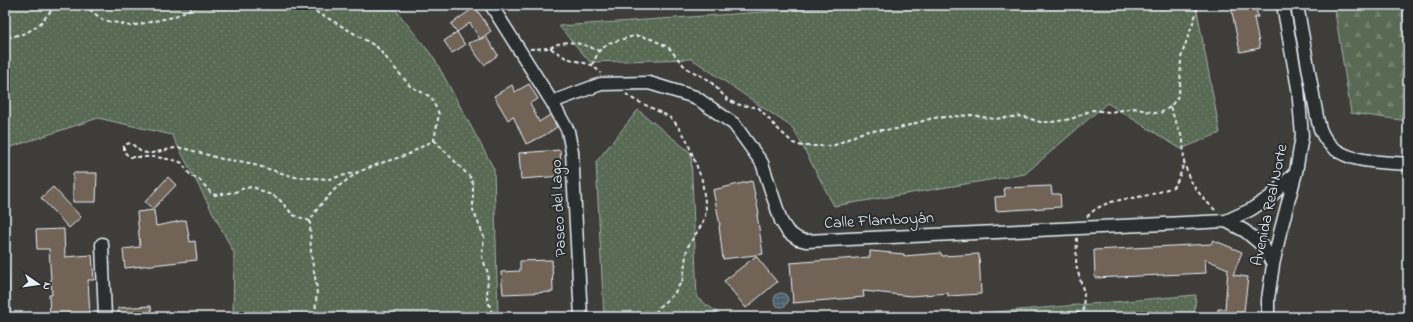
<svg xmlns="http://www.w3.org/2000/svg" width="1413" height="322" viewBox="0 0 1413 322" font-family="'Indie Flower',sans-serif">
<style>
.grass{fill:url(#grass-dots);stroke:#a0aea6}
.forest{fill:url(#forest-firs);stroke:#a0aea6}
.water{fill:url(#water-rules);stroke:#8a9ba5}
.building{fill:#716357;stroke:#e8f1f8}
.lines{fill:none;stroke-linecap:round;stroke-linejoin:round}
.minor-casing{stroke:#e8f1f8;stroke-width:15}
.path{stroke:#e8f1f8;stroke-width:2;stroke-dasharray:4 3;stroke-linecap:butt}
.minor{stroke:#2a2d2e;stroke-width:12}
.labels{text-anchor:middle;dominant-baseline:central;stroke-width:4;stroke-linejoin:round;paint-order:stroke}
.street-label{font-size:16px;fill:#e8f1f8;stroke:#2a2d2e}
</style>
<defs>
<pattern id="grass-dots" width="8" height="8" patternUnits="userSpaceOnUse"><rect width="8" height="8" fill="#596a53"/><path d="M2 2h.1M6 6h.1" fill="none" stroke="#71806c" stroke-width="1.8" stroke-linecap="round"/></pattern>
<pattern id="forest-firs" width="22" height="20" patternUnits="userSpaceOnUse"><rect width="22" height="20" fill="#596a53"/><path d="M5 1l3.5 6h-7zM16 11l3.5 6h-7z" fill="#71806c"/></pattern>
<pattern id="water-rules" width="6" height="5" patternUnits="userSpaceOnUse"><rect width="6" height="5" fill="#4b616e"/><path d="M0 2.5h6" fill="none" stroke="#657883"/></pattern>
</defs>
<rect width="100%" height="100%" fill="#3f3d3a"/>
<filter id="ink" filterUnits="userSpaceOnUse"><feTurbulence type="fractalNoise" baseFrequency=".025" numOctaves="2"/><feDisplacementMap in="SourceGraphic" scale="8" xChannelSelector="R" yChannelSelector="G"/><feConvolveMatrix kernelMatrix="1 2 1 2 8 2 1 2 1" color-interpolation-filters="sRGB"/></filter>
<g filter="url(#ink)">
<path class="grass" d="M15 5H392L434 58 494 169 498 317H233L234 253 172 135 98 118 5 149V12Z
M863 5H1196L1220 133 1181 149 1107 103 1025 174 834 206 793 128 692 59 590 62 559 26Z
M638 110 691 153 697 298 724 317H604L596 162Z
M5 198 11 317H5Z
M1196 295 1194 317H936Z"/>
<path class="forest" d="M1334 5H1408V121L1351 113Z"/>
<path class="water" d="M774 300a7 7 0 1 1 14 0a7 7 0 1 1-14 0Z"/>
<path class="building" d="M1238 5H1255L1258 17 1254 18 1260 48 1240 52 1231 7Z
M475 7 491 31 480 39 470 23 457 32 451 24Z
M457 32 465 45 452 53 444 41Z
M486 37 498 55 484 65 468 43Z
M529 84 538 99 530 103 539 122 550 115 557 127 545 135 526 144 513 116 508 120 494 96 512 85 515 92Z
M560 150 562 176 521 179 519 153Z
M73 173H97L96 202H73Z
M168 177 176 185 153 209 145 202Z
M752 181 759 214 757 215 763 254 723 259 719 226 720 225 713 190Z
M1051 186 1052 194H1060L1061 207 996 211 995 197 1005 196 1004 188Z
M53 187 81 217 69 228 41 198Z
M154 210 156 226 186 220 190 242 195 241 197 260 125 268 123 249 140 247 137 212Z
M64 229 65 257 92 255 94 280H88L90 317H50L49 295H52L49 249H37L36 230Z
M1213 240 1242 252 1233 275 1248 277 1244 311H1245V317H1218V309H1225L1228 269 1205 259 1206 273 1095 278 1094 250 1211 244Z
M870 251 904 254V256L941 253 942 256 979 254 981 294 948 296V293L911 296 863 291 864 297 793 303 790 263 870 257Z
M756 256 777 282 746 308 724 281Z
M552 260 553 292 503 294 501 272 520 271V261Z
M151 306 152 317H119L118 308Z"/>
<g class="lines">
<defs>
<path id="minor" d="M491 5 552 102 568 131 572 152 581 317
M1297 5 1317 117C1318 121 1319 127 1321 131 1335 165 1378 161 1408 164
M552 102 601 84 649 83 695 97 734 124 762 163 781 221 788 232 798 239 806 241 1226 221 1245 231 1263 246 1273 265
M1226 221 1250 210 1270 197 1295 173
M102 244 105 317
M1268 317V299L1273 265 1280 233 1296 172 1302 136 1298 88 1283 5"/>
</defs>
<use href="#minor" class="minor-casing"/>
<path class="path" d="M84 5 103 20 131 26 173 17 199 5H204
M303 5 333 21 377 47 410 86 431 97 439 114 434 140 407 155 381 163 358 172 335 189 318 208 310 221 311 254 317 289 315 317
M5 44 7 38 26 33 38 26 56 5
M550 48C566 37 583 44 599 51
M530 49 550 48 566 58 592 65 601 73
M592 65 599 51 609 43 634 36H639L651 39 668 47 686 68 709 80 728 100 736 104 759 108 777 128 793 143 802 146H828L835 145 861 133 869 131 896 129 933 118 972 115 994 119 1022 116 1040 122H1052L1071 119 1092 110 1110 112 1134 108 1155 113 1162 112 1170 107 1177 98 1180 88 1181 58 1184 48 1195 17 1198 5
M626 94 633 99 668 116 674 121 686 138 702 180 706 209 705 216 702 224 687 248 683 279 674 294 660 306 653 317
M1170 107 1183 140 1184 162 1190 181 1203 198 1215 210
M434 140 471 178 473 184V210L484 237 482 257 488 273 487 297 493 317
M1087 217C1105 195 1140 201 1164 190 1167 189 1171 188 1173 187 1179 181 1182 169 1184 162
M310 221 293 215 278 198 253 187 244 188 235 192 215 195 211 193 200 180 191 176 182 163 178 161 156 157H130L124 152V146L126 144 131 143 140 151 146 153H152L175 148H183L222 159 245 162 295 177 329 179 358 172
M1077 238 1076 265 1084 293 1083 314
M1056 317C1073 310 1077 312 1094 317"/>
<use href="#minor" class="minor"/>
</g>
</g>
<g class="labels">
<g class="street-label">
<text transform="translate(1270 205) rotate(-78)">Avenida Real Norte</text>
<text transform="translate(559 208) rotate(-93)">Paseo del Lago</text>
<text transform="translate(879 221) rotate(-3)">Calle Flamboyán</text>
</g>
</g>
<rect width="1413" height="322" fill="none" stroke="#2a2d2e" stroke-width="20"/>
<rect x="10" y="10" width="1393" height="302" fill="none" stroke="#e8f1f8" stroke-width="1.5" filter="url(#ink)"/>
<g transform="translate(38 284) rotate(103)" stroke="#2a2d2e" stroke-width="3" paint-order="stroke">
<path d="M0-3L7 15L0 10L-7 15Z" fill="#e8f1f8"/>
<text y="-6" font-size="11" font-weight="bold" text-anchor="middle" fill="#e8f1f8">N</text>
</g>
</svg>
